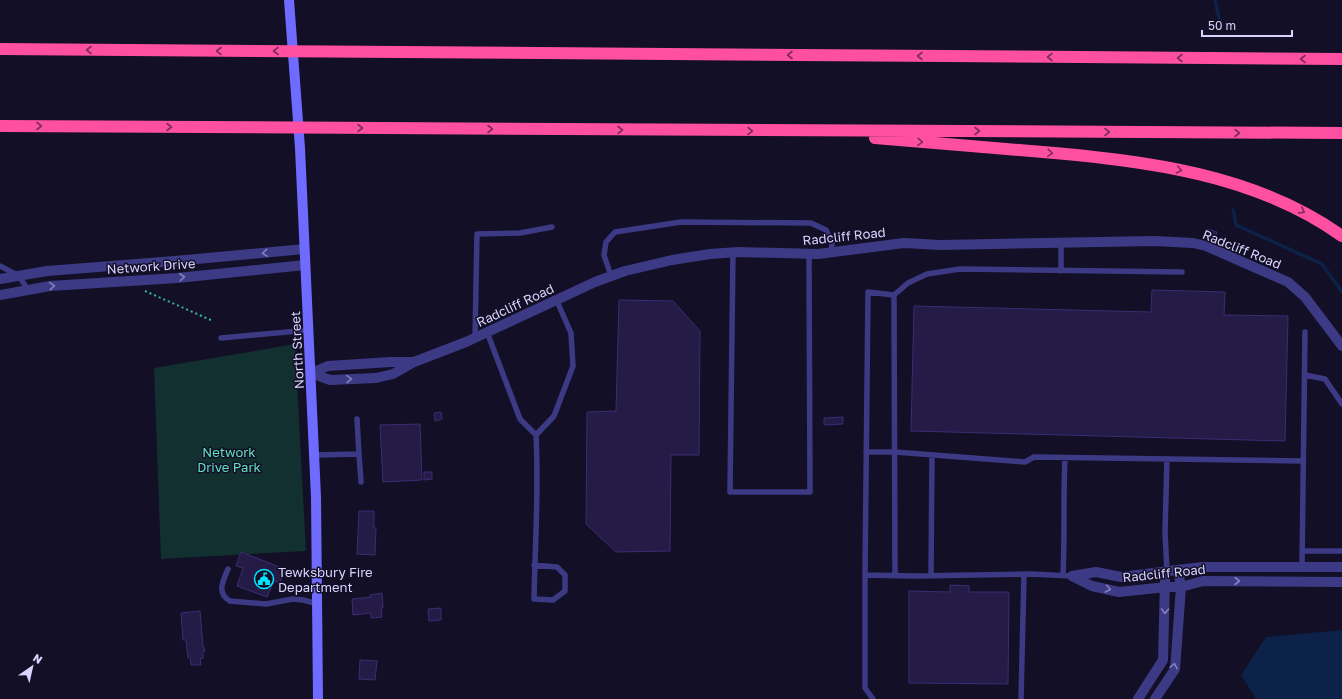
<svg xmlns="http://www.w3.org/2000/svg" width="1342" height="699" viewBox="0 0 1342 699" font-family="'Golos Text',sans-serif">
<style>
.green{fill:#12302f}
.water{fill:#0c2248}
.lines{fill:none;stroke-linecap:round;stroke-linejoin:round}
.stream{stroke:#0c2248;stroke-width:3.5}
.building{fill:#241b47;stroke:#3b2d73}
.path{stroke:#2fb8b0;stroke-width:2;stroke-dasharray:2 3;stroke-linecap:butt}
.service{stroke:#3d3a85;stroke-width:5.5}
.minor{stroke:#3d3a85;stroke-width:10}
.secondary{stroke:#6f6bff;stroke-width:10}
.motorway{stroke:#ff4fa3;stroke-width:12}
.oneway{stroke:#7d2c5e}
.oneway2{stroke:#837fbc}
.labels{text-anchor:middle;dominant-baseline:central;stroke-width:3;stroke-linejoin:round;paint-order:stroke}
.street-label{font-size:13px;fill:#d9d4ff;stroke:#130f26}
.park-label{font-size:13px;fill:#5fe0c0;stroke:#130f26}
.poi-label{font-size:13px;fill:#d9d4ff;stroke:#130f26;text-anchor:start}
</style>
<rect width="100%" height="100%" fill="#130f26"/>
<path class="green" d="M295 344 306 551 161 559 154 368Z"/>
<path class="water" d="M1342 630V699H1256L1241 675 1266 637Z"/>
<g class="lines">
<path class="stream" d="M1215 0 1219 18
M1233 210 1236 225 1322 264 1342 292"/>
</g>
<path class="building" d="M1207 229 1217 232 1215 238 1205 236Z
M1152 290 1225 292 1224 315 1288 316 1285 441 911 431 914 306 1151 312Z
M619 300 673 301 700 331 699 455H671L670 551 616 552 586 524 587 412 616 411Z
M441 412 442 419 435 421 434 413Z
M843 417V424L824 425V418Z
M420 424 422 480 383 482 380 425Z
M424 472H432V479L424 480Z
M359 511H374V528H376L375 555 357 554Z
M241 552 285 569 280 583 274 581 267 597 237 586 243 568 236 566Z
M950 585 969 586V592H1009L1008 684 909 683V591L950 592Z
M382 593 383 608H381L382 617 371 618V613L353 615 352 599 371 597 370 595Z
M441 608V620L429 621 428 609Z
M200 611 203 647H204L205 651H203V658L200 659 201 665H191L190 658H188L186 640H183L181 613Z
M360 660 377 661 375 680 359 679Z"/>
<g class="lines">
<path class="path" d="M145 291 213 321"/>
<path class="service" d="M1061 243V271
M733 252 730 492H810L809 254
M0 266 19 276 28 290
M611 276 604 255 606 242 615 232 681 222 811 223 826 230 832 243 831 252
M894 295 895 575
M487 332 520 419 536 435
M221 338 309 330
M475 338 477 234 520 233 552 227
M1305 375 1325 379 1342 404
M866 452H895L1025 462 1034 457 1303 461
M359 454 361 482
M315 455 359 454 357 419
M1167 459 1165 533 1167 571
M1302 551H1342
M534 565 557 567 565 575V591L553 600 534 599C535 545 539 490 536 435L554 416 573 366 571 333 556 299
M1302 567 1305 332
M228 569C223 581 216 593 230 601L266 604 293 599 303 600 318 604
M865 575 868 292 894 295 908 283 927 274 960 269 1182 272
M1063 575C1065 536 1063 497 1065 458
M931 576 932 455
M873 699 865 688V575L914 576 1031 574 1072 576
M1021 699 1024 574"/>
<path class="minor" d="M0 279 47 271 175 261 304 249
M0 295 50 286 177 278 305 265
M311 373 330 380 376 378 393 374 414 362 466 342 595 282 625 271 672 260 710 254 738 252 818 254 904 243 940 245 1155 241 1193 243 1206 246 1288 282 1305 297 1342 346
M311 373 328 366 391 362H414
M1072 576 1092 586 1119 592 1166 587H1181L1203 581 1342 582
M1072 576 1096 572 1121 577 1202 567H1342
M1138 699 1163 660 1165 580
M1155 699 1175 669 1181 587 1178 570"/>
<path class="secondary" d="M289 0 300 148 316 497 318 699"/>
<path class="motorway" d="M0 49 1342 59
M0 126 1342 133
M875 138C931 143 987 147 1043 152 1147 161 1255 174 1342 236"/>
</g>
<defs><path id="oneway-chevron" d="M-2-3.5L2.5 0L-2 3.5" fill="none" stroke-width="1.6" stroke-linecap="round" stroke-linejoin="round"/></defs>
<g class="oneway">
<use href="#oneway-chevron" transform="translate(89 50) rotate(-180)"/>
<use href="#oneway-chevron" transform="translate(219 51) rotate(-180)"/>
<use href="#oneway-chevron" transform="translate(276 51) rotate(-180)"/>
<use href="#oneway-chevron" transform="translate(790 55) rotate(-180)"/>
<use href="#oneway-chevron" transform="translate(920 56) rotate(-180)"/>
<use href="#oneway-chevron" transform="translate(1050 57) rotate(-180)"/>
<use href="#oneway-chevron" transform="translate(1180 58) rotate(-180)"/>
<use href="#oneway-chevron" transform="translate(1303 59) rotate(-180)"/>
<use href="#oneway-chevron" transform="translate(39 126)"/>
<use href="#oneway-chevron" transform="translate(169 127)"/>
<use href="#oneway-chevron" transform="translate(360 128)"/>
<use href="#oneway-chevron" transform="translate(490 129)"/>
<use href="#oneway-chevron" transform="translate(620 130)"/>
<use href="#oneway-chevron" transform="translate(750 131)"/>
<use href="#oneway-chevron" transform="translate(977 131)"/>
<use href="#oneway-chevron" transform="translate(1107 132)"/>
<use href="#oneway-chevron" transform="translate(1237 133)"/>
<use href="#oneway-chevron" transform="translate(920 142) rotate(4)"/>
<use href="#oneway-chevron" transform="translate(1050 153) rotate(5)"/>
<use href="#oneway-chevron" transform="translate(1179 170) rotate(12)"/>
<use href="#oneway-chevron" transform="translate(1302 211) rotate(28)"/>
</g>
<g class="oneway2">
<use href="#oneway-chevron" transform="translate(265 253) rotate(175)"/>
<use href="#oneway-chevron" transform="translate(182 277) rotate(-6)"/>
<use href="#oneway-chevron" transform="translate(52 286) rotate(-5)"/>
<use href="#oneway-chevron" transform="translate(349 379) rotate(-2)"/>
<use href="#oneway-chevron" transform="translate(1237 581)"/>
<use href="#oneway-chevron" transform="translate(1108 589) rotate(11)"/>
<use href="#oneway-chevron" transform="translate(1165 611) rotate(92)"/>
<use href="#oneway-chevron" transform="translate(1174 666) rotate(-78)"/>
</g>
<defs>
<symbol id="civic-ring" viewBox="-11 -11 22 22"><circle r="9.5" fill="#130f26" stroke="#00e5ff" stroke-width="1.5"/><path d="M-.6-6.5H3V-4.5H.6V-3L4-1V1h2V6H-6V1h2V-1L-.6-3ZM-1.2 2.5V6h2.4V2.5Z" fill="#00e5ff"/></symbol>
</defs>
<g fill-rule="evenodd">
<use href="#civic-ring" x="253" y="568" width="22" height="22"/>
</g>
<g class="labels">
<g class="street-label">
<text transform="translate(844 236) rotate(-6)">Radcliff Road</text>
<text transform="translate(1242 249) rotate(22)">Radcliff Road</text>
<text transform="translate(151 266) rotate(-4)">Network Drive</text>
<text transform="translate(515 305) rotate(-25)">Radcliff Road</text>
<text transform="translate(297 350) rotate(-93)">North Street</text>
<text transform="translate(1164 573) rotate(-6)">Radcliff Road</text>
</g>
<g class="park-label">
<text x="229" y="452">Network<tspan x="229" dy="15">Drive Park</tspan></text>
</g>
<g class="poi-label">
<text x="278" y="572">Tewksbury Fire<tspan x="278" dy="15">Department</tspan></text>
</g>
</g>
<g transform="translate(32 667) rotate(34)" stroke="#130f26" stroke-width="3" paint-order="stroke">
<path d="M0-3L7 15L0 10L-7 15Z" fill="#d9d4ff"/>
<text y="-6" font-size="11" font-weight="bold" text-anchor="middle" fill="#d9d4ff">N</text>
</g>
<path d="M1202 30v6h90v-6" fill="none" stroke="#d9d4ff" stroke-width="2"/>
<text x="1208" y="30" font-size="12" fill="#d9d4ff" stroke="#130f26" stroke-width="3" paint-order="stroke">50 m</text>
</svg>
